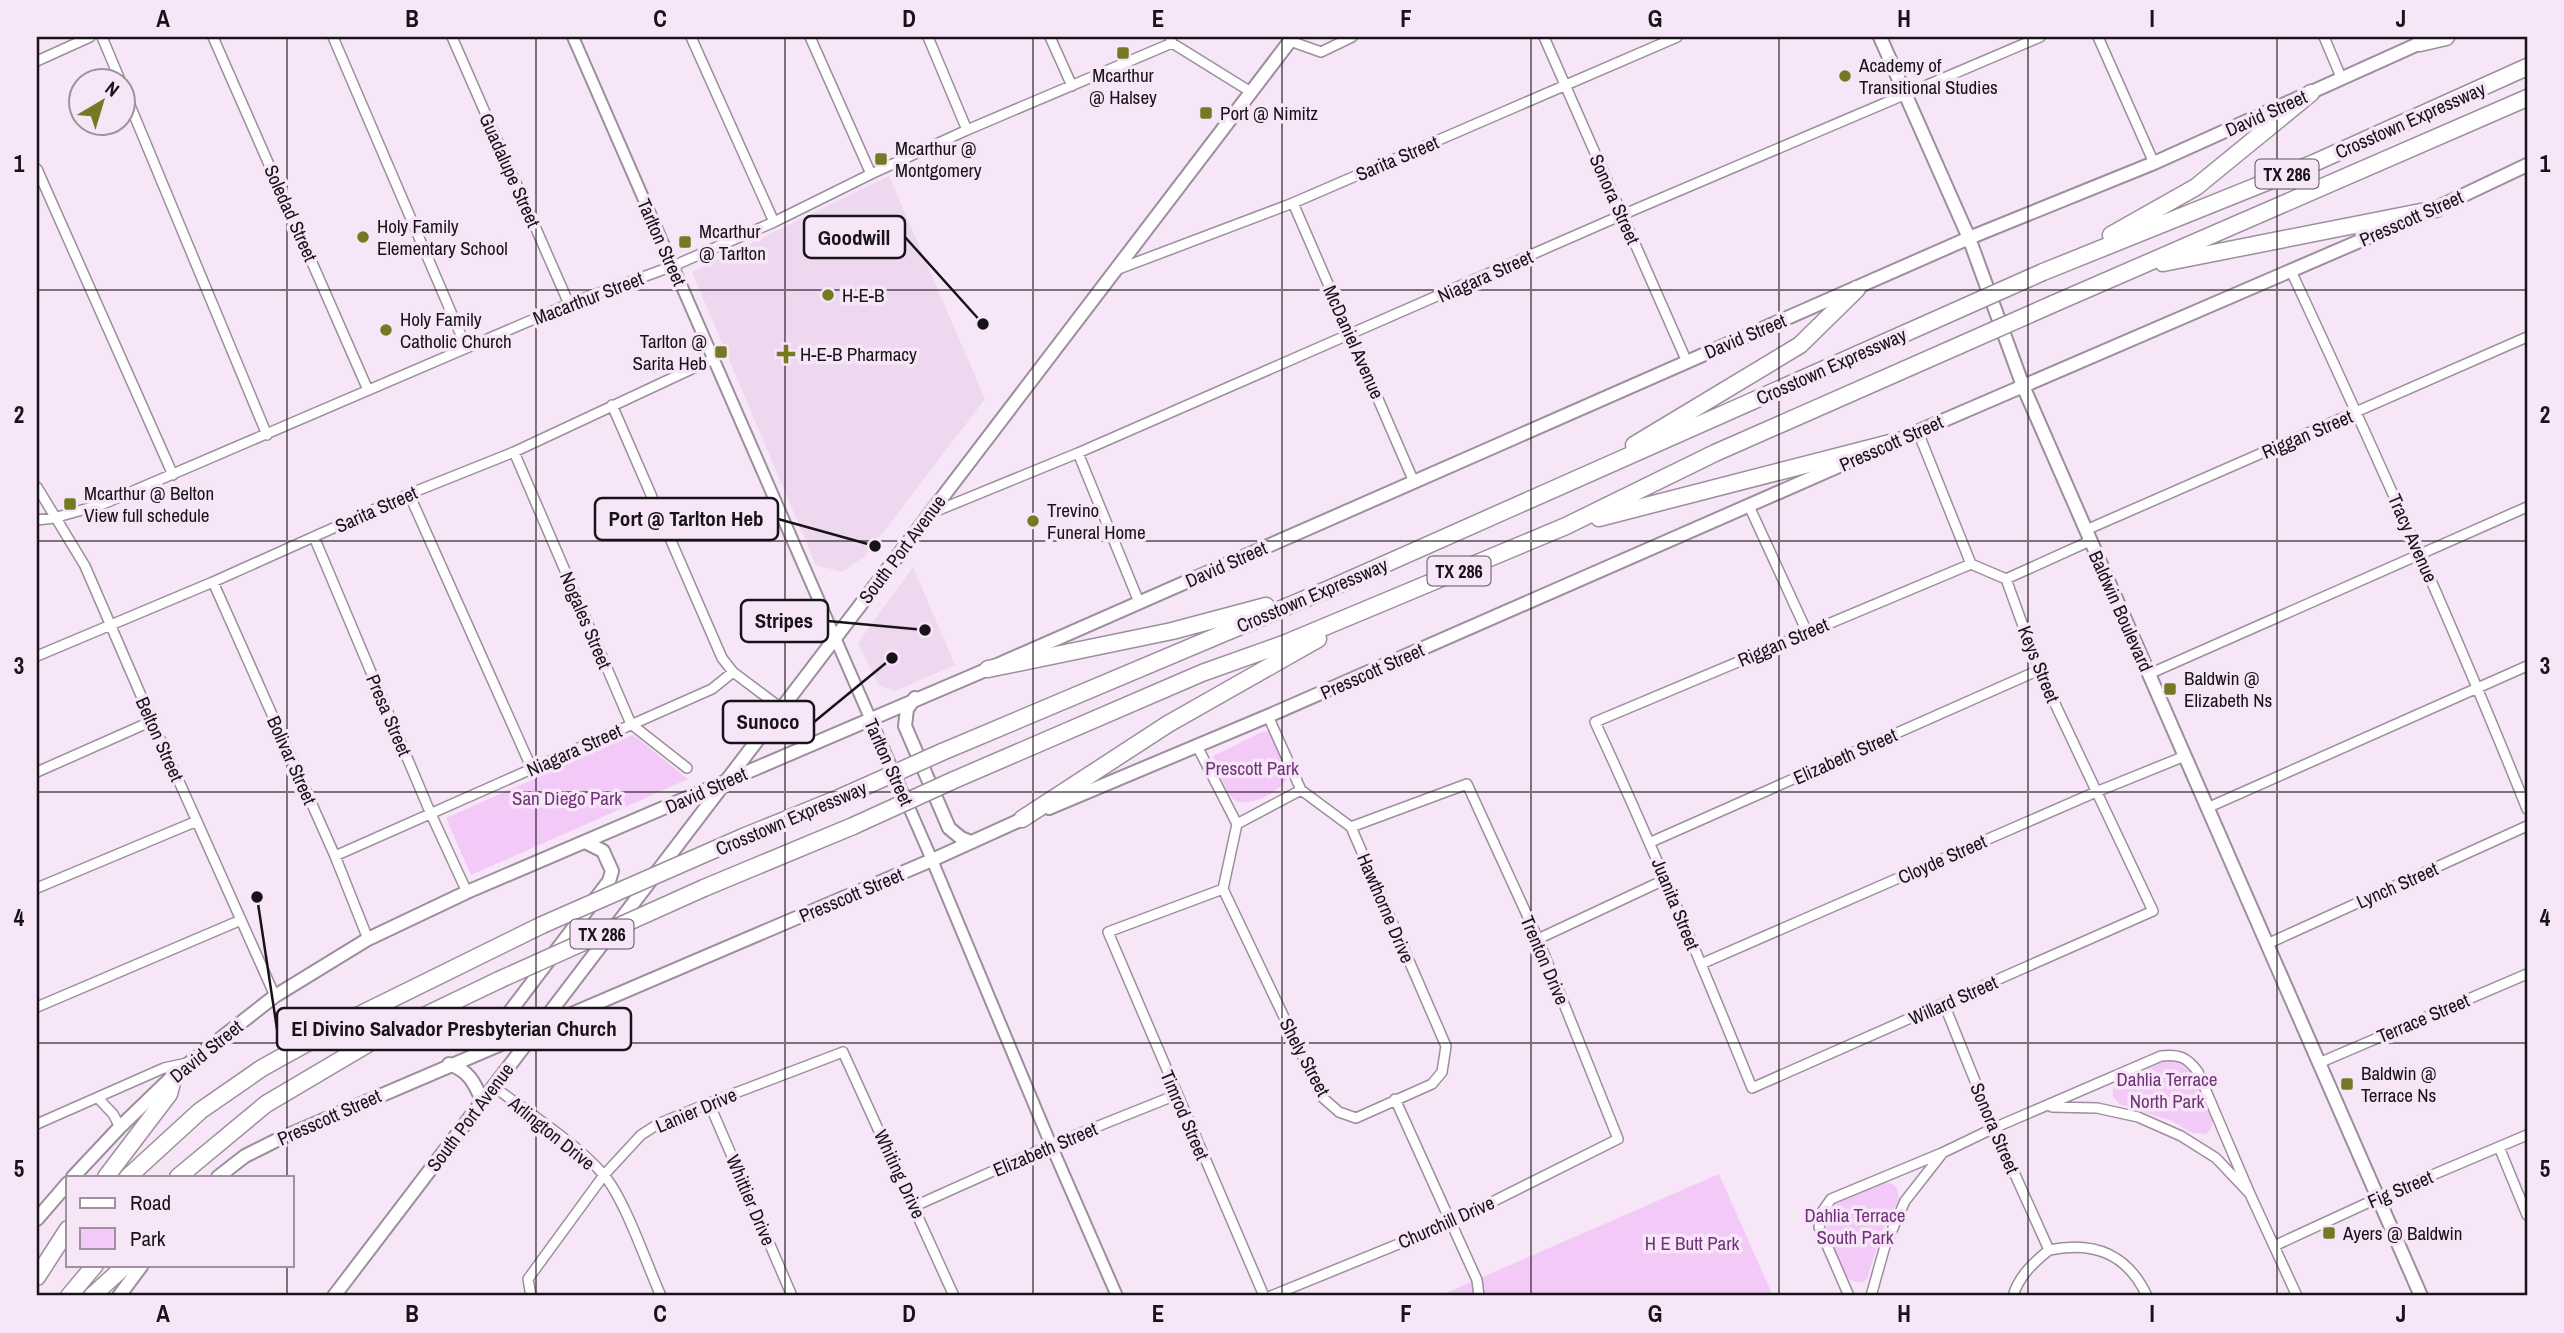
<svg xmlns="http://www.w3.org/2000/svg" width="2564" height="1333" viewBox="0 0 2564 1333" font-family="'Archivo Narrow',sans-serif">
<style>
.built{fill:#edd8ef}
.green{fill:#f3caf7}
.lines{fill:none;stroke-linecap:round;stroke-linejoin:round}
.minor-casing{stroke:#9d8e9e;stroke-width:12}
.tertiary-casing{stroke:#9d8e9e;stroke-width:14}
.secondary-casing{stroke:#9d8e9e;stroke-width:16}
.motorway-casing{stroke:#9d8e9e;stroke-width:19}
.minor{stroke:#fff;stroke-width:9}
.tertiary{stroke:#fff;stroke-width:10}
.secondary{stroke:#fff;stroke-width:12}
.motorway{stroke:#fff;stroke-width:16}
.motorway-bridge-casing{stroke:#9d8e9e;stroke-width:19;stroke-linecap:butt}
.motorway-bridge{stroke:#fff;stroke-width:16}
.grid{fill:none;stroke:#181318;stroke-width:2;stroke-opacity:0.55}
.poi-dot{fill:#747a24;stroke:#f6e6f7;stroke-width:2.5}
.labels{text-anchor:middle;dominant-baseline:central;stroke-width:7;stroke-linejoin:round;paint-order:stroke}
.shield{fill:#f6e6f7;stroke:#5b525b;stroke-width:2}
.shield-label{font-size:18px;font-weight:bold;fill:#181318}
.poi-label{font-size:19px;fill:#181318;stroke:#f6e6f7;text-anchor:start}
.street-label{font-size:19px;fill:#181318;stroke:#f6e6f7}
.park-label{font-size:19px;fill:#703278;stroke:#f6e6f7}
.leader{fill:none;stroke:#181318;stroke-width:2.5}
.callout-dot{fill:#181318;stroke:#f6e6f7;stroke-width:2.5}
.callout{fill:#f6e6f7;stroke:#181318;stroke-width:2.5}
.callout-label{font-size:21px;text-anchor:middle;font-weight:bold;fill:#181318}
.neatline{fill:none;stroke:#181318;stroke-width:2.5}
.grid-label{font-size:23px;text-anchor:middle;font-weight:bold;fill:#181318}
</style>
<rect width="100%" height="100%" fill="#f6e6f7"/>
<path class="built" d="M889 176 985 399 865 556 842 572 816 565 692 272Z
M913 567 955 665 895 691 879 686 858 643Z"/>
<path class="green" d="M1264 731 1271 732 1289 774C1286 790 1243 813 1231 797 1223 786 1218 768 1213 756Z
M633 735 688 779 471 875 446 818Z
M2166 1060 2176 1061 2192 1073 2213 1120 2211 1129 2206 1134 2192 1133 2172 1121 2122 1105C2111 1099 2109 1088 2119 1080Z
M1719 1174 1773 1296H1439Z
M1882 1183H1891L1897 1188 1899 1199 1882 1231 1867 1279C1843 1298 1819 1228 1829 1212 1839 1197 1866 1190 1882 1183Z"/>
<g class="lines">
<defs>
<path id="minor" d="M102 37 120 80
M213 37 368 390
M333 37 466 347
M452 37 569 304
M691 37 774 222
M810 37 871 174
M928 37 967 130
M1050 37 1072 86
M1170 37 1172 43 1251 92
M1544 37 1687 362
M2098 37 2154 163
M2324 37 2341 77
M1289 38 1290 41 1321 52 1352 37
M37 61 90 37
M122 86 267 435
M37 169 173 475
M1293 203 1414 482
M1116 270 1293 203 1677 37
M2291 271C2374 449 2454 627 2527 809
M612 405 722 658 733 672 781 708
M1918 432 1971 564 2006 579 2039 670 2153 911 1752 1088C1702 965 1651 842 1595 722L1971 564
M514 452 631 724 687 768
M1078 453 1139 602
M37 487 85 566 152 721 275 996
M409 494 532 769
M1749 506 1807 632
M929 514 1078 453 1622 215 2040 37
M37 520 54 518 103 504 569 304 673 266 774 222 871 174 967 130 1172 43
M2086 530 2527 337
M314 537 430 812 467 892
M2006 579 2090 541
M213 582 335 856 368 939
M37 656 213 582 409 494 514 452 713 359
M2149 674 2527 507
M1197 746 1237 824 1223 889 1322 1097 1339 1112 1356 1118 1432 1084 1442 1072 1446 1046 1351 827 1301 790 1268 716
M37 772 152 721
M2207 808 2527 666
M1237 824 1301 790
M1651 842 2039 670
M335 856 712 689 733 672
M37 888 197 821
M1223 889 1108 932 1264 1296
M1538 939 1664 880
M2267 944 2527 826
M1701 964 2096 792 2185 756
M1944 1004 1994 1128 2049 1250
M37 1007 241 920
M2319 1063 2527 974
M493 1086C527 1112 575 1142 603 1174 625 1199 646 1263 661 1296
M98 1098 113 1114 120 1127
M1395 1099 1477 1280 1479 1296
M709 1103 792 1296
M2052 1107 2097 1108 2138 1117 2181 1136 2216 1158 2250 1194 2297 1296
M37 1124 164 1068 187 1063
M2499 1147 2527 1215
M915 1206 1051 1145 1176 1095
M2274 1246 2378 1198 2527 1135
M2049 1250C2093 1241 2127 1253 2147 1296
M531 1296 528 1279 604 1175 641 1135 658 1124 709 1103 843 1052 954 1296
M1271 1296 1450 1223 1618 1139 1538 939 1467 784 1351 827
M1849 1296 1819 1227 1822 1212 1831 1199 1942 1153 1994 1128 2161 1056C2179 1054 2187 1057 2198 1072L2250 1194
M1871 1296 1885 1246 1905 1201 1941 1155
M2013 1296C2019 1276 2033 1263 2049 1250"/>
<path id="tertiary" d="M573 37 932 860 1051 1145 1117 1296"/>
<path id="secondary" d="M1880 37 1969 238 2023 386 2421 1296
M2430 211 2527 165
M1884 446 2413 218
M915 698 907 709 905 726 949 828 961 838 971 842
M1049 808 1268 716 1864 455
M478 1049 493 1034 609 881 612 871 603 851 585 842
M449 1064C469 1071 474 1082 482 1100
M73 1177 120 1127 174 1075 275 996 368 939 467 892 988 669 1969 238 2154 163 2427 40
M218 1177 245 1156 279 1139 932 860 1029 816
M37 1219 68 1183
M119 1296 142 1265
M334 1296 1293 37"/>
<path id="motorway" d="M2420 43 2446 37
M2111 235 2196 187 2311 93
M2163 263 2436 209
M2043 272 2314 163 2527 67
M2053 304 2527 98
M1634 445 1800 345 1857 289
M1599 518 1890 443
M988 669 1172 631 1266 606
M942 752 1331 588 1944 316
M954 780 1202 673 1286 643 1566 526 1715 453 1958 346
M1022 819 1168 724 1318 639
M743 837 839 798
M704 888 853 826
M106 1177 169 1094 174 1075
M128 1177 200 1111 262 1068 345 1022 542 925
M178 1177 266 1104 376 1039 499 980
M37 1277 68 1229
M69 1296 95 1265
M92 1296 126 1265"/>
</defs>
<use href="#minor" class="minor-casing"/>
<use href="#tertiary" class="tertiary-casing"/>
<use href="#secondary" class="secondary-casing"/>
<use href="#motorway" class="motorway-casing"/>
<use href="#minor" class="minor"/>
<use href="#tertiary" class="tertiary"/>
<use href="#secondary" class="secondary"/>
<use href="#motorway" class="motorway"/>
<defs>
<path id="motorway-bridge" d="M1944 316 2043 272
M1958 346 2053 304
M839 798 942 752
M853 826 954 780
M542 925 743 837
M499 980 704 888"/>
</defs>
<use href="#motorway-bridge" class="motorway-bridge-casing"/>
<use href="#motorway-bridge" class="motorway-bridge"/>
</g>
<path class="grid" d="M287 37V1177M536 37V1296M785 37V1296M1033 37V1296M1282 37V1296M1531 37V1296M1779 37V1296M2028 37V1296M2277 37V1296M37 290H2527M37 541H2527M37 792H2527M37 1043H2527M287 1265V1296"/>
<g class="poi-dot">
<rect x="1116" y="46" width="14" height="14" rx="3.5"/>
<circle cx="1845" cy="76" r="7"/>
<rect x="1199" y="106" width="14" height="14" rx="3.5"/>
<rect x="874" y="152" width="14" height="14" rx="3.5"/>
<circle cx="363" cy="237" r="7"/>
<rect x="678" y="235" width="14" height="14" rx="3.5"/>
<circle cx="828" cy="295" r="7"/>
<circle cx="386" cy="330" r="7"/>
<rect x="714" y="345" width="14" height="14" rx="3.5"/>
<path d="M782.5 343.5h7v7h7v7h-7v7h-7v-7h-7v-7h7z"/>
<rect x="63" y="497" width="14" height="14" rx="3.5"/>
<circle cx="1033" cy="521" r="7"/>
<rect x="2163" y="682" width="14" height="14" rx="3.5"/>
<rect x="2340" y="1077" width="14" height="14" rx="3.5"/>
<rect x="2322" y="1226" width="14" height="14" rx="3.5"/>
</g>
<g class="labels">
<g class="shield">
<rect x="2255.5" y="159.5" width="63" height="29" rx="5"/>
<rect x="1427.5" y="556.5" width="63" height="29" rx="5"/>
<rect x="570.5" y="919.5" width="63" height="29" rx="5"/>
</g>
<g class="shield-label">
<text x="2287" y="174">TX 286</text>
<text x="1459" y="571">TX 286</text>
<text x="602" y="934">TX 286</text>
</g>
<g class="poi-label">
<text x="1859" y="65">Academy of<tspan x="1859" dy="22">Transitional Studies</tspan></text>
<text x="1123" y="75" text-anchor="middle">Mcarthur<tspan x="1123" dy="22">@ Halsey</tspan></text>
<text x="1220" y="113">Port @ Nimitz</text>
<text x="895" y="148">Mcarthur @<tspan x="895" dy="22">Montgomery</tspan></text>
<text x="377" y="226">Holy Family<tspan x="377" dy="22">Elementary School</tspan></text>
<text x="699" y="231">Mcarthur<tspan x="699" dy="22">@ Tarlton</tspan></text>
<text x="842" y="295">H-E-B</text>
<text x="400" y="319">Holy Family<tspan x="400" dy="22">Catholic Church</tspan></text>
<text x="707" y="341" text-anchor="end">Tarlton @<tspan x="707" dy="22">Sarita Heb</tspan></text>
<text x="800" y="354">H-E-B Pharmacy</text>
<text x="84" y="493">Mcarthur @ Belton<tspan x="84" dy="22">View full schedule</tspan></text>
<text x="1047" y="510">Trevino<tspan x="1047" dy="22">Funeral Home</tspan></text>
<text x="2184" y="678">Baldwin @<tspan x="2184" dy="22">Elizabeth Ns</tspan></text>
<text x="2361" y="1073">Baldwin @<tspan x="2361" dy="22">Terrace Ns</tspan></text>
<text x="2343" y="1233">Ayers @ Baldwin</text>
</g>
<g class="street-label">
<text transform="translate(2266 113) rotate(-24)">David Street</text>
<text transform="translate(2410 120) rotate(-24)">Crosstown Expressway</text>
<text transform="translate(1397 158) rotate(-23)">Sarita Street</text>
<text transform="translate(510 170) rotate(66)">Guadalupe Street</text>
<text transform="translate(1615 199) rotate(66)">Sonora Street</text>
<text transform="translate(291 213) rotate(66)">Soledad Street</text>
<text transform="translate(2411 218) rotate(-24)">Presscott Street</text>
<text transform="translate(662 242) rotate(66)">Tarlton Street</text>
<text transform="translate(1485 276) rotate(-24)">Niagara Street</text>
<text transform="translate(588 298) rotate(-21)">Macarthur Street</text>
<text transform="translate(1745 336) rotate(-23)">David Street</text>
<text transform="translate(1354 342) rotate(66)">McDaniel Avenue</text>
<text transform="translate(1831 366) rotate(-24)">Crosstown Expressway</text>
<text transform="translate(2307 434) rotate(-23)">Riggan Street</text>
<text transform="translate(1891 443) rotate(-24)">Presscott Street</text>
<text transform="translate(376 509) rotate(-24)">Sarita Street</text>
<text transform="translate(2413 538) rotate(66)">Tracy Avenue</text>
<text transform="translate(902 549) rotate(-53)">South Port Avenue</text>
<text transform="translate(1226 564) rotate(-24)">David Street</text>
<text transform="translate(1312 595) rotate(-23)">Crosstown Expressway</text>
<text transform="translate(2121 611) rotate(66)">Baldwin Boulevard</text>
<text transform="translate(586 620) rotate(67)">Nogales Street</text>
<text transform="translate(1783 642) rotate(-23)">Riggan Street</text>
<text transform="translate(2039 664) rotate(68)">Keys Street</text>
<text transform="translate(1372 671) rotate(-24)">Presscott Street</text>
<text transform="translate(389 715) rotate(67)">Presa Street</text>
<text transform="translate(160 739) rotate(66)">Belton Street</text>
<text transform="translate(574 750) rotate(-24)">Niagara Street</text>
<text transform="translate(1845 756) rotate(-24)">Elizabeth Street</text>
<text transform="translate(292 760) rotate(66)">Bolivar Street</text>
<text transform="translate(889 762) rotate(66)">Tarlton Street</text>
<text transform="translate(706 790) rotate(-24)">David Street</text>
<text transform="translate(791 818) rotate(-23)">Crosstown Expressway</text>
<text transform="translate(1942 859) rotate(-24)">Cloyde Street</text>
<text transform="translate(2397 885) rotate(-24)">Lynch Street</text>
<text transform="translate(851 895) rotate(-23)">Presscott Street</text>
<text transform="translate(1676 904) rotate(68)">Juanita Street</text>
<text transform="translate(1386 908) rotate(67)">Hawthorne Drive</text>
<text transform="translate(1545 960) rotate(67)">Trenton Drive</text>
<text transform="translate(1953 1000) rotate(-24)">Willard Street</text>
<text transform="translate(2423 1018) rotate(-23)">Terrace Street</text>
<text transform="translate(206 1051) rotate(-39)">David Street</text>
<text transform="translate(1305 1057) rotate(62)">Shely Street</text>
<text transform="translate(696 1110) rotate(-23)">Lanier Drive</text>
<text transform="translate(1185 1115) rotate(67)">Timrod Street</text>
<text transform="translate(329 1117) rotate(-24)">Presscott Street</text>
<text transform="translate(470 1117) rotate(-53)">South Port Avenue</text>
<text transform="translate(1995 1128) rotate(67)">Sonora Street</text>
<text transform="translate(552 1133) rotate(39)">Arlington Drive</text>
<text transform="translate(1045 1149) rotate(-23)">Elizabeth Street</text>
<text transform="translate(900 1174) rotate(65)">Whiting Drive</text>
<text transform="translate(2400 1189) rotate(-23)">Fig Street</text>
<text transform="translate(751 1200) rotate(67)">Whittier Drive</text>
<text transform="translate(1446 1222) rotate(-24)">Churchill Drive</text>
</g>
<g class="park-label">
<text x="1252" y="768">Prescott Park</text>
<text x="567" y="798">San Diego Park</text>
<text x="2167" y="1079">Dahlia Terrace<tspan x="2167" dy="22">North Park</tspan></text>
<text x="1855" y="1215">Dahlia Terrace<tspan x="1855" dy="22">South Park</tspan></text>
<text x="1692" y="1243">H E Butt Park</text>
</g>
</g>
<path class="leader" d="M983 324L905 237M875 546L778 519M925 630L828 621M892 658L814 722M257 897L277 1029"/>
<g class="callout-dot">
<circle cx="983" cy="324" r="7"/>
<circle cx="875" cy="546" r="7"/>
<circle cx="925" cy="630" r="7"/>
<circle cx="892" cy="658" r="7"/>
<circle cx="257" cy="897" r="7"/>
</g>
<g class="callout">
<rect x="804" y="216" width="101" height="42" rx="7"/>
<rect x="595" y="498" width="183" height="42" rx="7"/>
<rect x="741" y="600" width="87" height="42" rx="7"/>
<rect x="723" y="701" width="91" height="42" rx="7"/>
<rect x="277" y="1008" width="354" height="42" rx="7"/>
</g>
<g class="callout-label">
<text x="854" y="245">Goodwill</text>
<text x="686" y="526">Port @ Tarlton Heb</text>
<text x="784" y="628">Stripes</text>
<text x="768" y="729">Sunoco</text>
<text x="454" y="1036">El Divino Salvador Presbyterian Church</text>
</g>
<rect width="2564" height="1333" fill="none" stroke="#f6e6f7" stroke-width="77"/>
<rect x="66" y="1176" width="228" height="91" fill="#f6e6f7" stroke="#9d929e" stroke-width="2"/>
<rect x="80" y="1198" width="35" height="10" fill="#ffffff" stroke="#9d929e" stroke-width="2"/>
<text x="130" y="1210" font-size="21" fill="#181318">Road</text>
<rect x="80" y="1228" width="35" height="21" fill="#f3caf7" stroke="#9d929e" stroke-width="2"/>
<text x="130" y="1246" font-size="21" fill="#181318">Park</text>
<g transform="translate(102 102) rotate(38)"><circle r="33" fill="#f6e6f7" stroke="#9d929e" stroke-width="2"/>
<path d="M0-5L12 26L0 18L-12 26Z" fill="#747a24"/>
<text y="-10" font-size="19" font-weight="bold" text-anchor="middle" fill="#181318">N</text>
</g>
<rect x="38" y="38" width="2488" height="1256" class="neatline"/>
<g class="grid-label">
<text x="163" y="27">A</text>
<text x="412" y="27">B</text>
<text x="660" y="27">C</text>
<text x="909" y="27">D</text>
<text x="1158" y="27">E</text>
<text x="1406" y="27">F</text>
<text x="1655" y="27">G</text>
<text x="1904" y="27">H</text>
<text x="2152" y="27">I</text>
<text x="2401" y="27">J</text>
<text x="19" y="172">1</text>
<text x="2545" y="172">1</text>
<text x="19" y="423">2</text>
<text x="2545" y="423">2</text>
<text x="19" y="674">3</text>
<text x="2545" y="674">3</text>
<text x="19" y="926">4</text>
<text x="2545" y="926">4</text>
<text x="19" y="1177">5</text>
<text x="2545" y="1177">5</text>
<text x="163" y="1322">A</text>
<text x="412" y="1322">B</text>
<text x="660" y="1322">C</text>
<text x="909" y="1322">D</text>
<text x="1158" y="1322">E</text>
<text x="1406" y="1322">F</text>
<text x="1655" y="1322">G</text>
<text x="1904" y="1322">H</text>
<text x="2152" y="1322">I</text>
<text x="2401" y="1322">J</text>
</g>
</svg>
